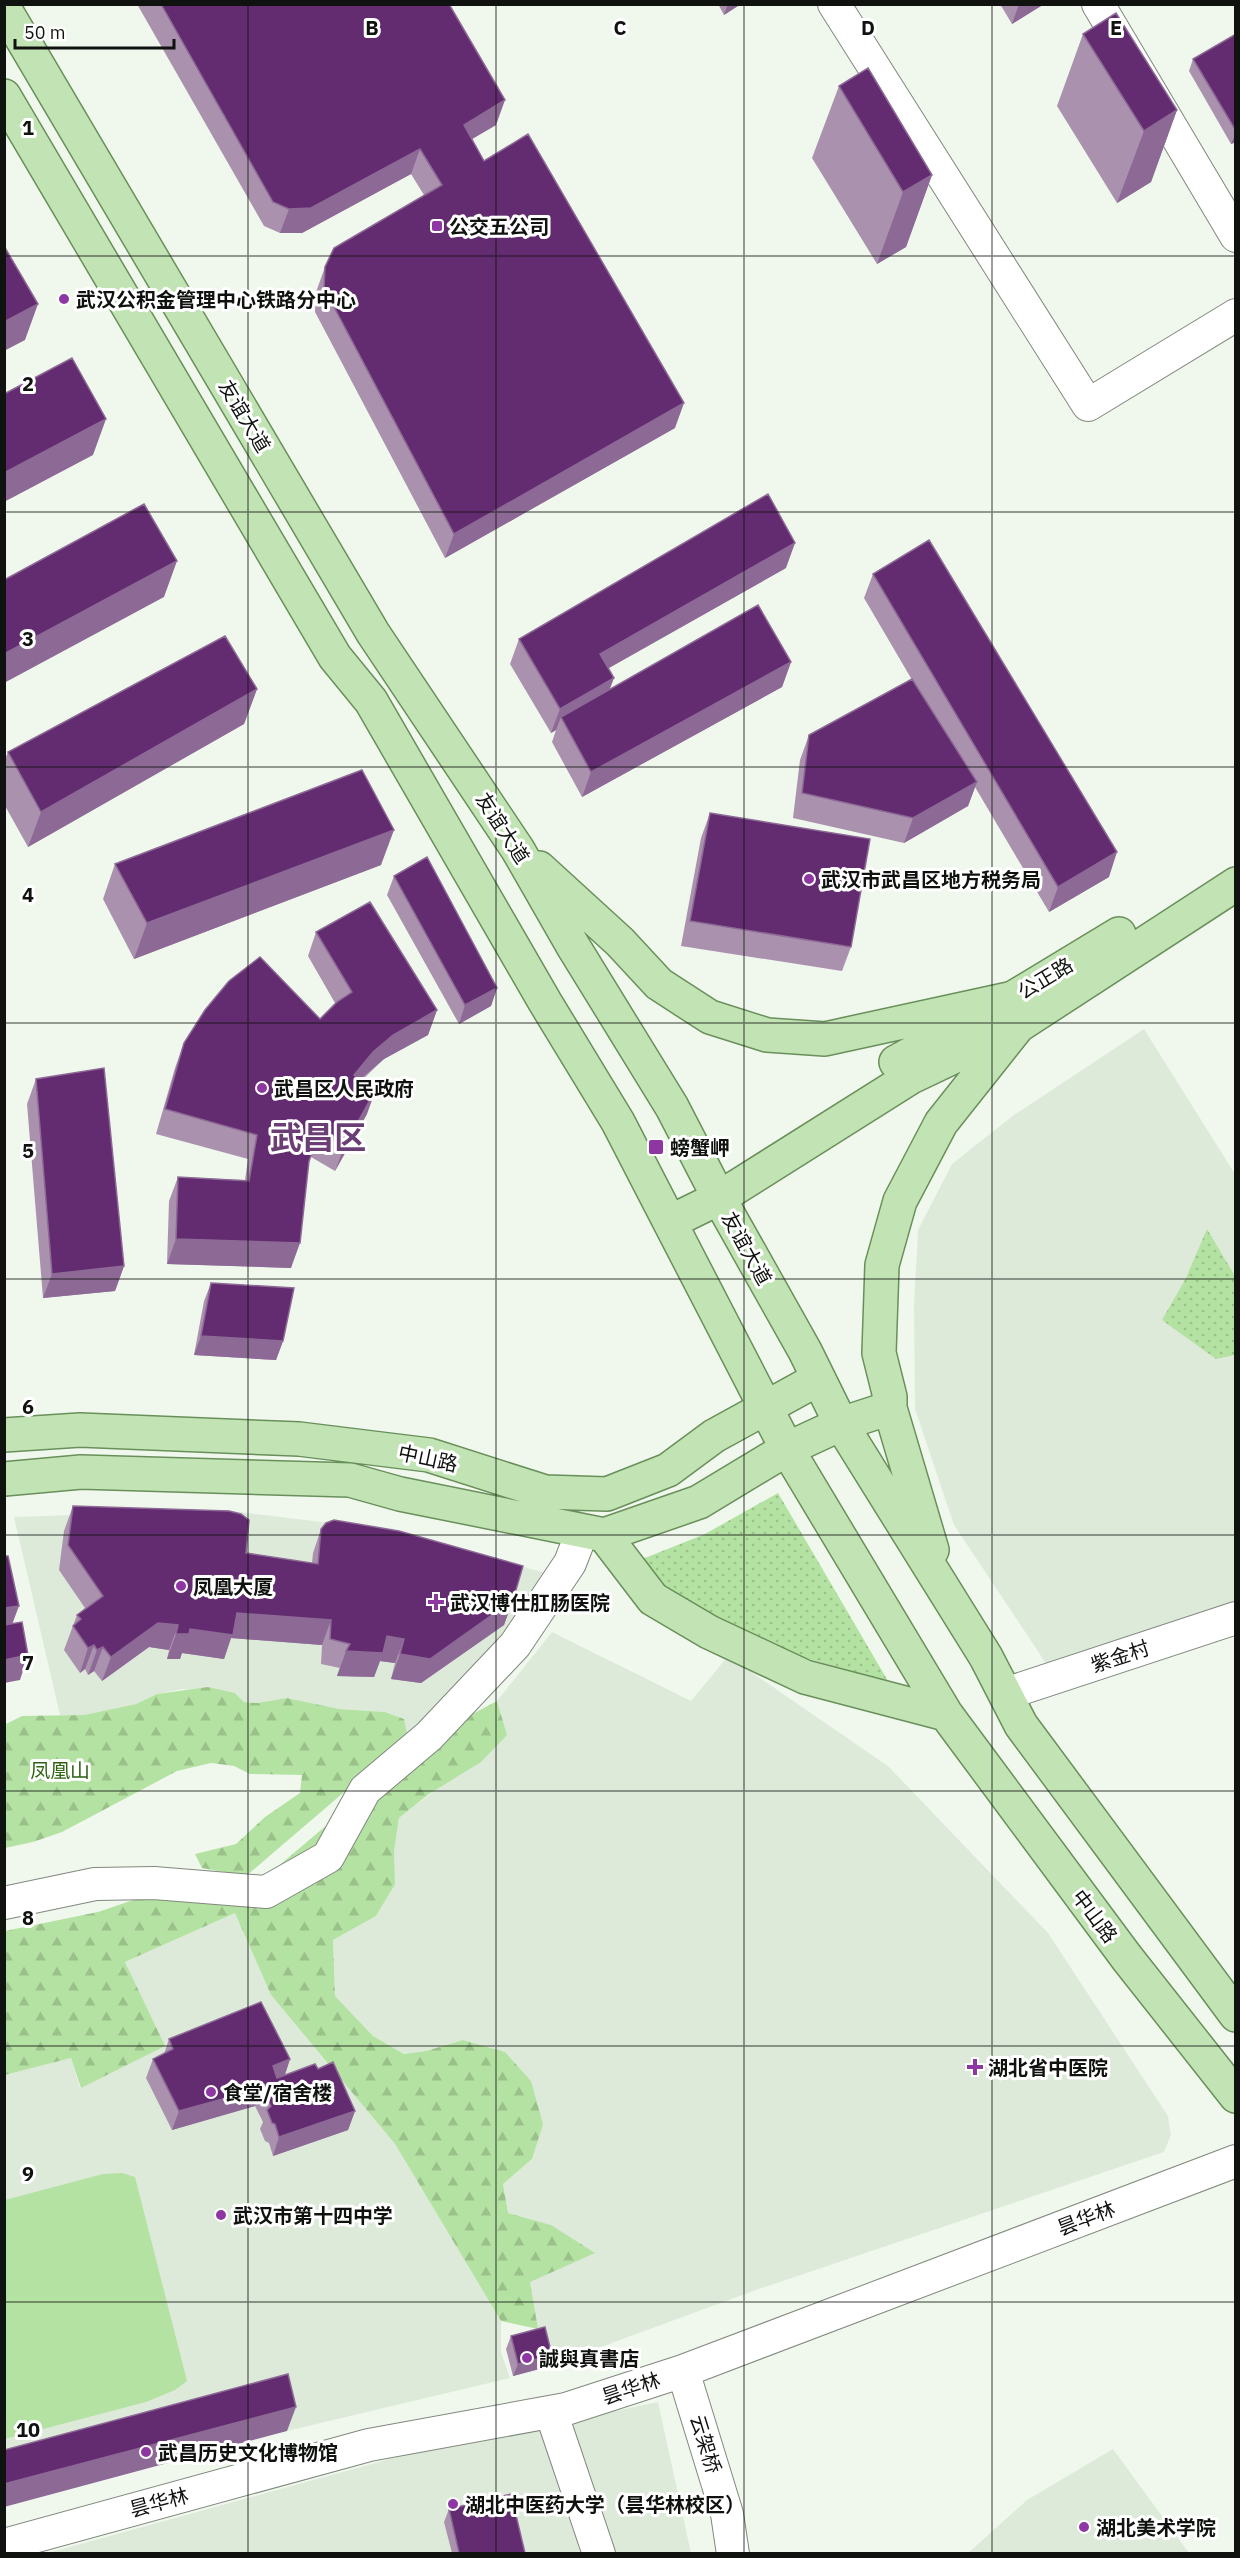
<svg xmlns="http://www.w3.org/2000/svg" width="1240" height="2558" viewBox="0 0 1240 2558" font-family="'IBM Plex Sans','Noto Sans SC',sans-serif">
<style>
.built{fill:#ddeada}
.grass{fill:url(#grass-dots)}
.forest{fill:url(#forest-firs)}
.pitch{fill:#b4e2a2}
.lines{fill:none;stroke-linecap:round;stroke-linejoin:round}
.minor-casing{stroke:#81887e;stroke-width:34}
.major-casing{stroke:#698f5a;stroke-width:36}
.minor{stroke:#fff;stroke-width:32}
.major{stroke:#c2e4b5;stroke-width:33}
.wall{fill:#aa92ae}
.shaded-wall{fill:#8d6996}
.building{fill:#632c70;stroke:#8d6996;stroke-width:1.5}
.grid{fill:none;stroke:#0f120e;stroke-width:1.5;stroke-opacity:0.55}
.poi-dot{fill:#8e37a3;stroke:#fff;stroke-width:2}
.labels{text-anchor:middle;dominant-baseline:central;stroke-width:6;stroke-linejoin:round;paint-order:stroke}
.poi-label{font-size:20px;font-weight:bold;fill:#0f120e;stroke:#fff;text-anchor:start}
.street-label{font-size:20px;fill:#0f120e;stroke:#fff}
.park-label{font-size:20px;fill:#2f6212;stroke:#fff}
.town-label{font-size:32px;font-weight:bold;fill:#6b3f76;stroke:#fff}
.grid-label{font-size:20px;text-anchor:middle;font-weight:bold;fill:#0f120e;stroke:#fff;stroke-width:6;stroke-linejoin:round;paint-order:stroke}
</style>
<defs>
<pattern id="grass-dots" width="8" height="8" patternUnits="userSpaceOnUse" patternTransform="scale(1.5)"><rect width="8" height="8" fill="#b4e2a2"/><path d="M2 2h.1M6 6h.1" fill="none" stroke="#9ac18a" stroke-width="1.8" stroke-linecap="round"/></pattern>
<pattern id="forest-firs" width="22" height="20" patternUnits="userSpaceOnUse" patternTransform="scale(1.5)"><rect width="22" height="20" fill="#b4e2a2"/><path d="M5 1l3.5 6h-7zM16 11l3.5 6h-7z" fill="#9ac18a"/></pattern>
</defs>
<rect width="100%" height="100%" fill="#f0f8ed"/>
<path class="built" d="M1144 1029 1235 1174V1603L1049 1668 954 1525 915 1409 914 1305 918 1230 952 1164 1014 1115Z
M224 1510 378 1529 546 1573 479 1686 407 1733 404 1719 385 1712 339 1709 287 1698 257 1703 244 1702 235 1693 183 1689 157 1694 136 1704 84 1715H60L14 1517Z
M552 1632 691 1701 728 1656 888 1766 1048 1933 1168 2116 1171 2135 1164 2152 756 2290 552 2365 540 2340 529 2282 551 2225 508 2213 503 2184 532 2159 531 2081 505 2052 463 2040 426 2051 404 2054 373 2036 335 1996 333 1940 376 1916 394 1884V1852L399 1818 507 1735 497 1701Z
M235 1913 271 1995 395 2144 501 2321V2352L510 2378 287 2431 5 2472V2075L71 2058 80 2088 164 2046 125 1962Z
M658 2402 691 2553 44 2554 408 2454Z
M1113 2449 1189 2553H968L1027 2500Z"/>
<path class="grass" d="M1207 1229 1235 1276V1355L1216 1359 1162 1320 1186 1278Z
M778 1493 888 1681 809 1659 740 1631 645 1581 640 1560 705 1534Z"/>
<path class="forest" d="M208 1687 235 1693 244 1702 257 1703 287 1698 339 1709 385 1712 404 1719 407 1733 405 1740 246 1876 202 1868 195 1854 236 1844 265 1817 300 1793 302 1775 250 1774 234 1766 211 1763 177 1771 62 1832 33 1842 5 1848 4 1725 22 1716 84 1715 136 1704 157 1694Z
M497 1701 507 1735 481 1762 429 1794 399 1818 394 1852 395 1884 376 1916 333 1940 335 1996 373 2036 404 2054 426 2051 463 2040 505 2052 531 2081 543 2124 532 2159 503 2184 508 2213 551 2225 595 2253 530 2282 538 2329 501 2321 395 2144 271 1995 235 1913 125 1962 165 2046 81 2088 71 2058 5 2075V1931L98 1912 157 1892 262 1880 433 1735Z"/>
<path class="pitch" d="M122 2173 135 2177 187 2381 175 2390 146 2402 5 2439V2200L103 2174Z"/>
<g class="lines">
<defs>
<path id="minor" d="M834 4 1088 405 1236 315
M1098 4 1236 236
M1005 1694 1236 1618
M4 1903 95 1884 154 1883 266 1892 328 1857 365 1790 429 1736 515 1645 570 1563 582 1532
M683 2371 727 2514 733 2554
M551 2412 599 2554
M4 2545 369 2445 566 2409 683 2371 1236 2161"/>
<path id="major" d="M4 8 373 633 518 850 573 946 672 1107 719 1198 805 1351 841 1424 986 1657 1021 1725 1236 2015
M4 96 335 657 371 701 545 1002 618 1122 787 1449 946 1714 1127 1958 1236 2096
M539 868 620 942 659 984 710 1017 767 1035 825 1039 1013 998
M896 1062 1013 998 1119 934
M670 1222 719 1198 911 1077 1018 1026 1236 884
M890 1408 932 1550
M4 1435 80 1430 299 1439 429 1455 545 1492 607 1494 668 1470 714 1436 818 1379
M4 1479 81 1472 350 1480 400 1494 604 1535 699 1502 787 1449 841 1424 890 1408V1397L879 1353 882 1265 900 1201 941 1123 1018 1026
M604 1535 653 1599 709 1632 805 1677 946 1714"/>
</defs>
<use href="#minor" class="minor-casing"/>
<use href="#major" class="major-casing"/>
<use href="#minor" class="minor"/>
<use href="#major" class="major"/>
</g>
<path class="wall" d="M137 4H449L496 125 472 139 484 161 675 428 445 558 315 312 316 292 325 267 424 195 411 174 302 233H280L264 226Z
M718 4H741L724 15Z
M1000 4H1042L1041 6 1012 24Z
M1083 34 1177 110 1151 182 1117 203 1057 106Z
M1236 34V142L1231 144 1189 71 1193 59Z
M839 86 932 175 906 247 877 264 812 158Z
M786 568 609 668 610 689 791 662 782 687 582 797 552 742 556 730 551 733 510 664 519 639Z
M873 574 1109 877 1049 912 975 787 968 806 904 843 793 818 800 760 809 735 915 685 864 598Z
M257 689 244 724 28 847 4 804V762L8 752Z
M710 813 851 947 842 971 681 946 701 838Z
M115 864 381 865 134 959 103 899Z
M394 876 497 988 491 1006 459 1024 387 895Z
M316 932 437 1010 428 1035 384 1059 362 1080 367 1114 335 1171 311 1157 309 1163 291 1268 167 1264 169 1201 178 1177 245 1180 248 1159 156 1134 175 1068 184 1043 320 1019 335 1003 308 956Z
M36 1079 124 1266 115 1291 43 1298 27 1104Z
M211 1283 283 1341 276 1360 194 1355 204 1301Z
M73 1506 246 1553 312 1563 313 1553 321 1529 513 1600 504 1625 421 1683 391 1679 395 1663 380 1661 374 1677 337 1676 340 1668 321 1664 322 1645 231 1638 224 1659 182 1653 180 1659H167L169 1650 149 1647 102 1681 94 1671 88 1675 85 1669 80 1673 64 1650 77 1615 85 1608 59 1570 64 1531Z
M169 2039 290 2059 284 2076 355 2111 348 2130 273 2156 269 2143 265 2141 260 2129 263 2122 255 2106 172 2130 146 2078 153 2059 164 2054Z
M511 2336 552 2355 547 2367 513 2376 506 2349Z
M449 2509 525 2553H452L444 2522Z"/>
<path class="shaded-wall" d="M728 4H741L724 15Z
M1019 4H1042L1041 6 1012 24Z
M505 100 496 125 455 149 464 125Z
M1177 110 1151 182 1117 203 1144 131Z
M1236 133V142L1231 144Z
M420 149 411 174 302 233H280L289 209Z
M932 175 906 247 877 264 903 192Z
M38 304 25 340 4 351V322Z
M684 403 675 428 445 558 454 534Z
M106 419 93 455 4 502V473Z
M795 543 786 568 591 678 600 654Z
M177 561 164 597 4 683V654Z
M791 662 782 687 582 797 591 772Z
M614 678 605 702 561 717 556 730 551 733 560 709Z
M257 689 244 724 28 847 41 812Z
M977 782 968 806 904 843 913 818Z
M394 830 381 865 134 959 147 923Z
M1117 852 1109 877 1049 912 1058 887Z
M497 988 491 1006 459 1024 465 1005Z
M437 1010 428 1035 384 1059 364 1076 345 1099 354 1075 373 1052 393 1035Z
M376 1089 367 1114 335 1171 344 1147Z
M176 1239 300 1243 291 1268 167 1264Z
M124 1266 115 1291 43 1298 52 1274Z
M201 1336 283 1341 276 1360 194 1355Z
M513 1600 504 1625 421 1683 391 1679 400 1654Z
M19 1606 10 1630 4 1631V1608Z
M237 1613 331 1620 322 1645 231 1638 224 1659 182 1653 180 1659H167L176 1634 190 1629Z
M158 1623 178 1625 169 1650 149 1647 102 1681 111 1657Z
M387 1636 404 1639 395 1663 380 1661 374 1677 337 1676 346 1651Z
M94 1645 85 1669 80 1673 88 1648Z
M103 1647 94 1671 88 1675 97 1650Z
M28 1655 20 1680 4 1683V1660Z
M290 2059 284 2078 266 2085 273 2066Z
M262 2088 255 2106 172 2130 179 2111Z
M355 2111 348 2130 273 2156 279 2137Z
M552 2355 547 2367 513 2376 518 2364Z
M296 2407 287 2431 4 2507V2484Z"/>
<path class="building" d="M161 4H449L505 100 464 125 484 161 528 134 684 403 454 534 324 288 325 267 334 248 442 185 420 149 311 208 289 209 273 202Z
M1116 13 1177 110 1144 131 1083 34Z
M1236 34V131L1193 59Z
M868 68 932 175 903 192 839 86Z
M4 246 38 304 4 322Z
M72 358 106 419 4 473V394Z
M768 494 795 543 600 654 614 678 560 709 519 639Z
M144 504 177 561 4 654V580Z
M929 540 1117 852 1058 887 873 574Z
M758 605 791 662 591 772 561 717Z
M225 636 257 689 41 812 8 752Z
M912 679 977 782 913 818 802 793 809 735Z
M362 770 394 830 147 923 115 864Z
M710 813 870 839 851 947 690 921Z
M427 857 497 988 465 1005 394 876Z
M370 902 437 1010 393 1035 373 1052 354 1075 376 1089 344 1147 320 1132 309 1161 300 1243 176 1239 178 1177 249 1181 257 1135 165 1109 184 1043 205 1010 229 981 260 957 320 1019 337 1002 352 992 316 932Z
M104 1068 124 1266 52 1274 36 1079Z
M211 1283 294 1288 283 1341 201 1336Z
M73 1506 229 1511 241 1514 249 1520 246 1553 318 1564 321 1529 326 1523 334 1520 399 1531 523 1566 513 1600 430 1659 400 1654 404 1639 387 1636 383 1653 346 1651 350 1644 330 1639 331 1620 237 1613 233 1635 190 1629 189 1634H176L178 1625 158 1623 111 1657 103 1647 97 1650 94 1645 88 1648 73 1626 81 1619 77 1615 103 1596 68 1545Z
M4 1556H8L19 1606 4 1608Z
M22 1622 28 1655 4 1660V1625Z
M261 2002 290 2059 273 2066 277 2078 315 2064 318 2069 333 2062 355 2111 279 2137 275 2124 272 2123 267 2110 271 2106 262 2088 179 2111 153 2059 173 2049 169 2039Z
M545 2327 552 2355 518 2364 511 2336Z
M288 2374 296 2407 4 2484V2450Z
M511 2494 525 2553H459L449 2509Z"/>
<path class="grid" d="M248 4V2554M496 4V2554M744 4V2554M992 4V2554M4 256H1236M4 512H1236M4 767H1236M4 1023H1236M4 1279H1236M4 1535H1236M4 1791H1236M4 2046H1236M4 2302H1236"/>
<g class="poi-dot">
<rect x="431" y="220" width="12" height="12" rx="3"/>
<circle cx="64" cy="299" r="6"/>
<circle cx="809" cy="879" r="6"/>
<circle cx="262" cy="1088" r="6"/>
<rect x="648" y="1139" width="16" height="16" rx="3"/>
<circle cx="181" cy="1586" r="6"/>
<path d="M433 1593h6v6h6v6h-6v6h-6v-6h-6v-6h6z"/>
<path d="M972 2058h6v6h6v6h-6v6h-6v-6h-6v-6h6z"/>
<circle cx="211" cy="2092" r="6"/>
<circle cx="221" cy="2215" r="6"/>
<circle cx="527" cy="2358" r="6"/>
<circle cx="146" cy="2452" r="6"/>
<circle cx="453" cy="2504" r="6"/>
<circle cx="1084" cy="2527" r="6"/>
</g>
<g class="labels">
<g class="poi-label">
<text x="449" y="226">公交五公司</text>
<text x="76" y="299">武汉公积金管理中心铁路分中心</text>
<text x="821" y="879">武汉市武昌区地方税务局</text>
<text x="274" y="1088">武昌区人民政府</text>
<text x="670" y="1147">螃蟹岬</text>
<text x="193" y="1586">凤凰大厦</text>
<text x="450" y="1602">武汉博仕肛肠医院</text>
<text x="988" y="2067">湖北省中医院</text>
<text x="223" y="2092">食堂/宿舍楼</text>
<text x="233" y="2215">武汉市第十四中学</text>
<text x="539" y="2358">誠與真書店</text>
<text x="158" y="2452">武昌历史文化博物馆</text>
<text x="465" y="2504">湖北中医药大学（昙华林校区）</text>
<text x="1096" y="2527">湖北美术学院</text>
</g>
<g class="street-label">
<text transform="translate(245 416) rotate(59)">友谊大道</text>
<text transform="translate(503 828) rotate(57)">友谊大道</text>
<text transform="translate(1045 978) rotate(-31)">公正路</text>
<text transform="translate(747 1248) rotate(61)">友谊大道</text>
<text transform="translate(428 1458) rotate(12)">中山路</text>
<text transform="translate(1120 1656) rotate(-18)">紫金村</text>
<text transform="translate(1095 1916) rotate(53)">中山路</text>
<text transform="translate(1086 2218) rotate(-21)">昙华林</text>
<text transform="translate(631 2388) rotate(-18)">昙华林</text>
<text transform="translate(706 2444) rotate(73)">云架桥</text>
<text transform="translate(159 2502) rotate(-15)">昙华林</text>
</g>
<g class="park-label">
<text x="60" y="1770">凤凰山</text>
</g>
<g class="town-label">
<text x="318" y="1137">武昌区</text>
</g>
</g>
<g class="grid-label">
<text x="372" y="35">B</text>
<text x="620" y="35">C</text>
<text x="868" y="35">D</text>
<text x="1116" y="35">E</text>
<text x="28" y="135">1</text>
<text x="28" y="391">2</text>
<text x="28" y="646">3</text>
<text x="28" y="902">4</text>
<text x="28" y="1158">5</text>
<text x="28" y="1414">6</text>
<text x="28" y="1670">7</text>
<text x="28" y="1925">8</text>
<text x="28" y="2181">9</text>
<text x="28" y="2437">10</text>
</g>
<rect width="1240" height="2558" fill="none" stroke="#0f120e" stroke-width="12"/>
<path d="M15 39v9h159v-9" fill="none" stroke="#0f120e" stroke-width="3"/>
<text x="24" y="39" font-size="18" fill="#0f120e" stroke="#ffffff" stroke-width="4.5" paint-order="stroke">50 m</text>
</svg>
